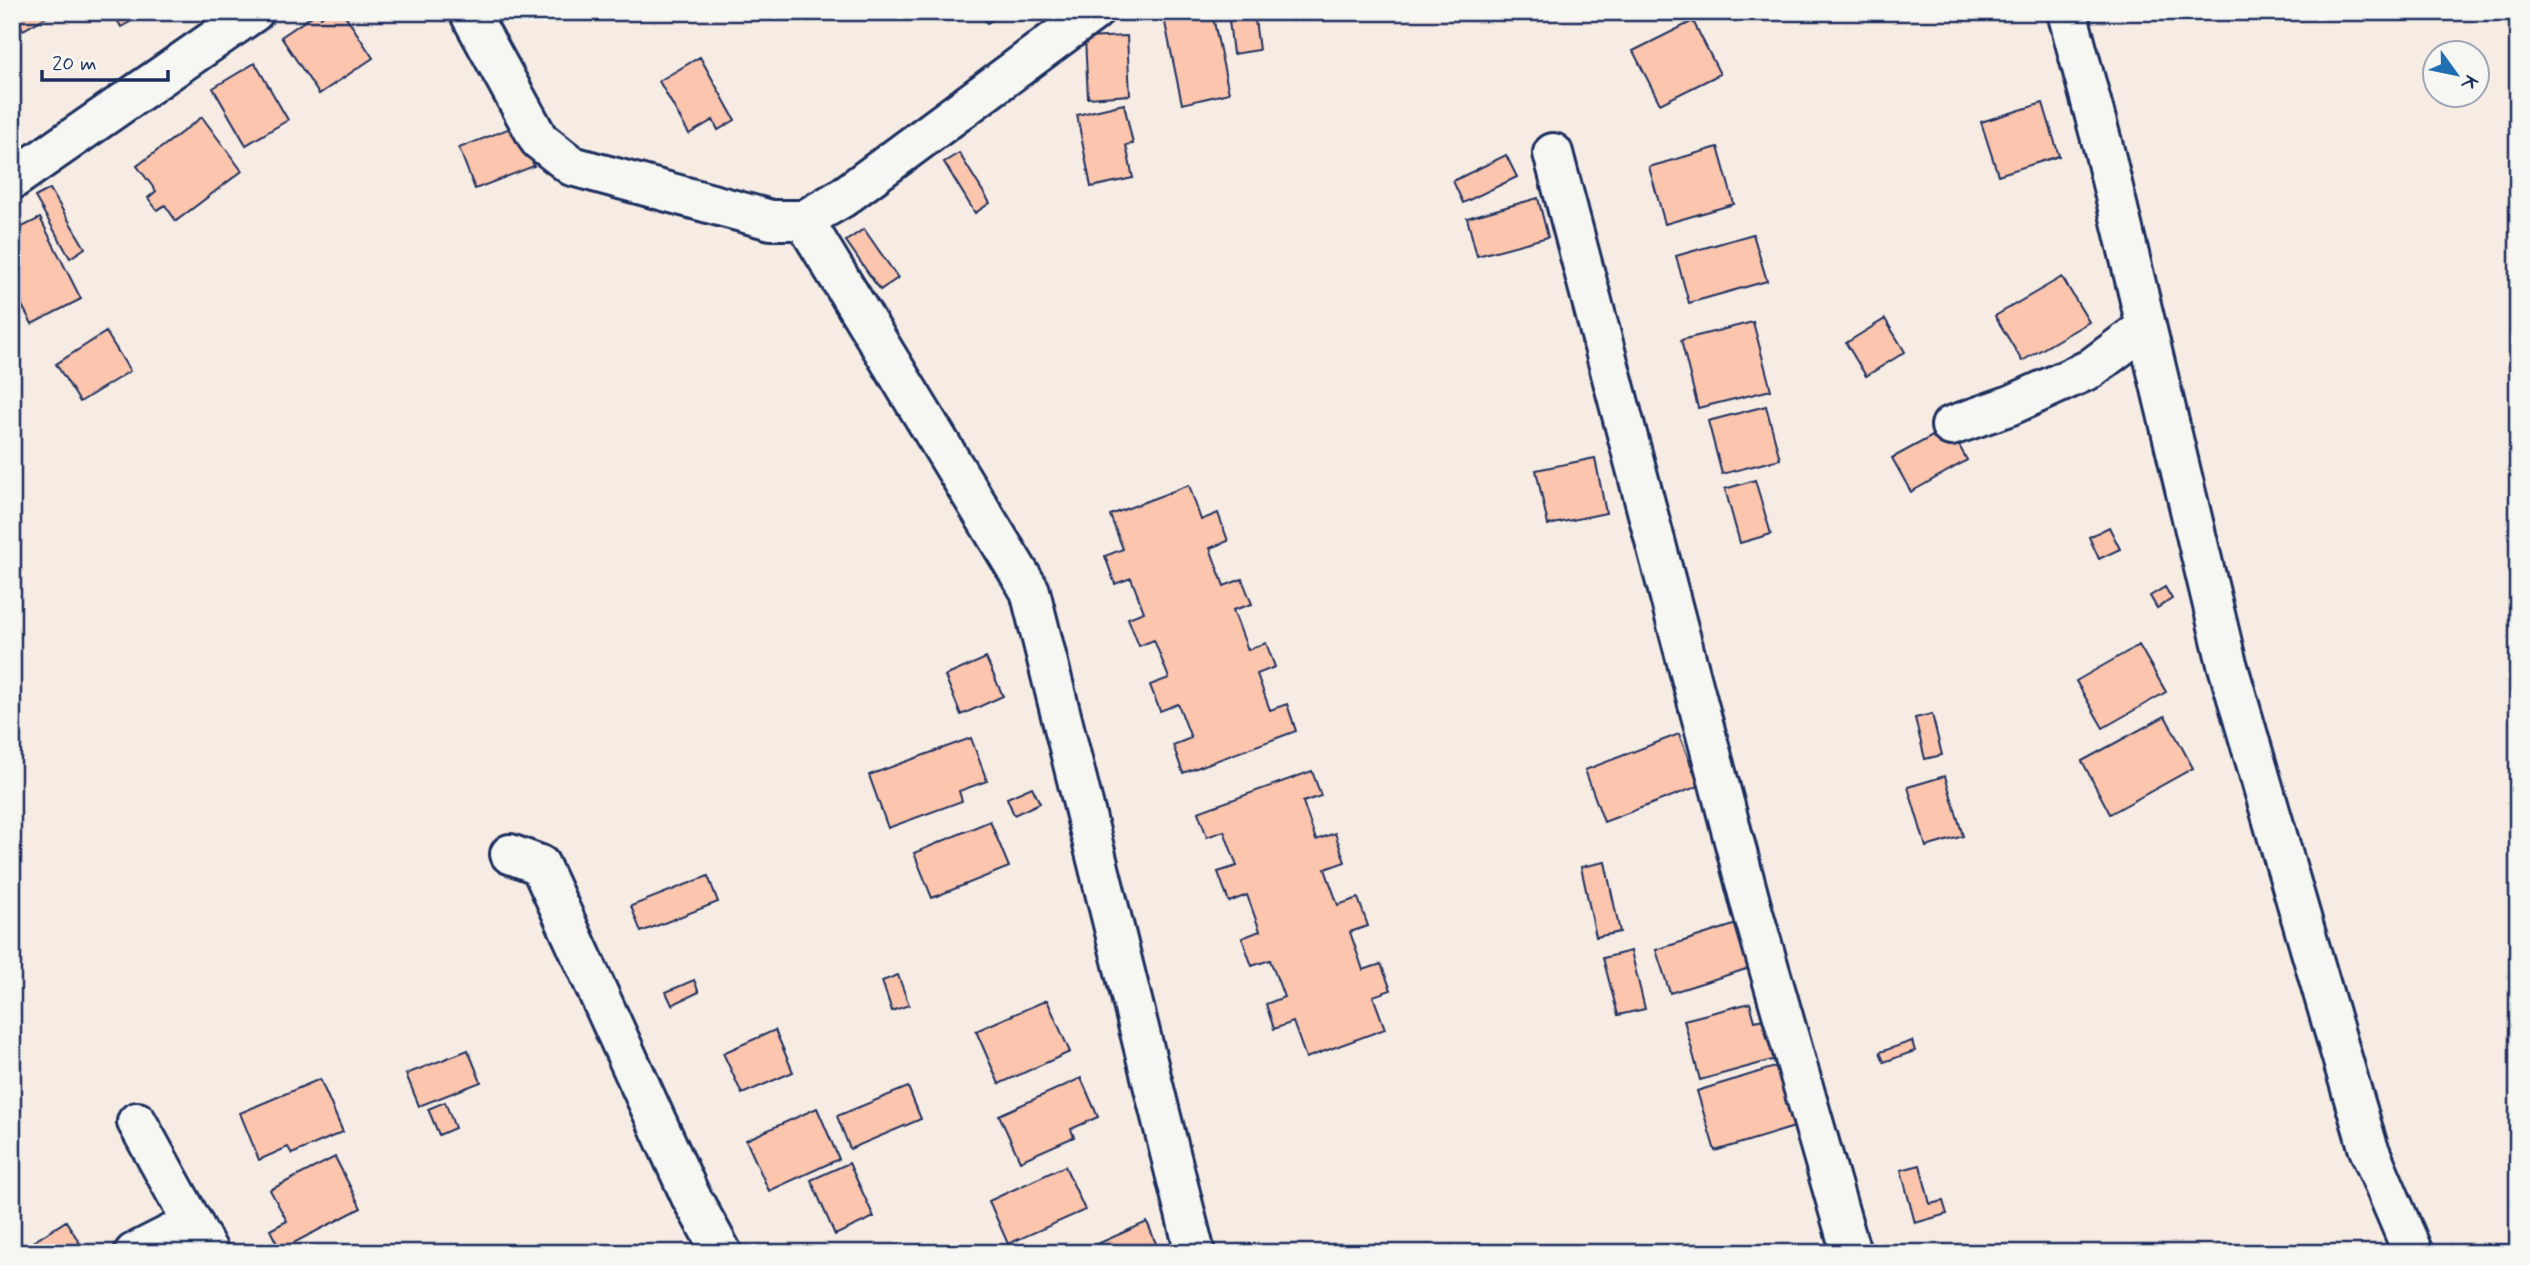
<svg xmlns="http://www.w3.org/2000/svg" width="2530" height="1265" viewBox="0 0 2530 1265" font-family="Mynerve,sans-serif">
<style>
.building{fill:#fbc5ae;stroke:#1b2f5e;stroke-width:2}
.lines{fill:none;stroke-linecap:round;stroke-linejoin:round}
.street-casing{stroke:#1b2f5e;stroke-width:44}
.street{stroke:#f6f6f2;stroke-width:38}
</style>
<rect width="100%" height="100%" fill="#f7ece4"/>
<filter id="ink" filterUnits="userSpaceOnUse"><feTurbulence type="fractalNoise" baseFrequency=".0143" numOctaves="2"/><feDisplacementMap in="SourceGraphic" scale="14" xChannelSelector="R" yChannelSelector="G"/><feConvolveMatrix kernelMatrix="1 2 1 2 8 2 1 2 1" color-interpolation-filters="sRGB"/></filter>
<g filter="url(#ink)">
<path class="building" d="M14 12H55L23 30Z
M113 12H148L121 27Z
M318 12 321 17 327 12H343L373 58 319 94 281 37Z
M981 12H1006L987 23Z
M1190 12H1212L1229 93 1182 104 1164 18Z
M1228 12H1254L1259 50 1233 54Z
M1693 21 1720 74 1660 104 1633 51Z
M1127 36 1130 95 1088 98 1085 38Z
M700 57 735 120 718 130 713 120 689 134 659 81Z
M255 63 288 120 246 145 213 88Z
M2043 103 2059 156 1998 175 1981 122Z
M1124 104 1133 144 1126 145 1133 178 1091 187 1077 115Z
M202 117 242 171 176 221 165 205 157 210 148 198 156 191 137 166Z
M518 125 534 166 475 189 459 148Z
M1718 147 1734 204 1665 224 1649 167Z
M959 153 990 203 975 213 944 162Z
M1506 155 1517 177 1463 203 1453 181Z
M50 189 85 248 70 258 35 197Z
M1538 198 1548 237 1477 256 1467 218Z
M40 218 81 299 32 324 12 287V232Z
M864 229 898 278 880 290 846 241Z
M1753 234 1767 281 1689 303 1676 256Z
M2062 277 2089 322 2022 361 1995 316Z
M1885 319 1905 352 1866 376 1846 343Z
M1753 322 1771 390 1698 408 1681 340Z
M106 332 130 371 80 402 56 364Z
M1766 406 1780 459 1722 474 1708 421Z
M1949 427 1967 460 1911 492 1892 458Z
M1595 458 1606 513 1548 525 1536 470Z
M1755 480 1771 534 1740 543 1725 489Z
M1189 485 1201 520 1218 513 1228 541 1210 548 1224 586 1242 579 1252 604 1233 610 1248 650 1266 643 1275 667 1257 674 1270 710 1287 704 1296 731 1183 773 1173 745 1191 738 1178 704 1160 711 1150 685 1169 678 1154 640 1139 646 1128 618 1144 612 1131 578 1115 584 1105 556 1123 549 1110 515Z
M2109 527 2120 549 2099 559 2089 537Z
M2165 587 2172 599 2157 608 2150 596Z
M2139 645 2166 692 2103 728 2076 681Z
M986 658 1003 696 961 715 945 676Z
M1932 714 1942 755 1925 759 1915 718Z
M2165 716 2193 768 2110 814 2082 761Z
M1679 734 1699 786 1604 822 1585 770Z
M971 738 987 781 959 791 962 801 888 828 869 775Z
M1312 771 1321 796 1303 802 1316 840 1335 833 1345 862 1325 869 1338 905 1358 898 1368 926 1350 932 1363 970 1381 964 1391 990 1373 996 1385 1029 1306 1058 1293 1022 1274 1029 1266 1004 1284 997 1270 960 1252 966 1242 938 1260 931 1247 895 1229 902 1218 872 1237 866 1224 831 1207 837 1198 812Z
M1945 776 1963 836 1926 847 1908 787Z
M1032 787 1040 803 1014 815 1007 798Z
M990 821 1009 867 932 898 914 853Z
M1605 862 1620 932 1596 937 1581 867Z
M708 876 718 902 641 932 631 906Z
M1743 922 1756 966 1670 993 1656 950Z
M1631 951 1645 1009 1618 1015 1603 958Z
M898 975 909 1005 892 1011 882 981Z
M694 980 699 992 672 1005 666 992Z
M1047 1000 1070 1052 999 1084 976 1031Z
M1750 1003 1755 1021 1775 1016 1776 1059 1700 1080 1684 1020Z
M775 1030 793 1072 742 1094 723 1053Z
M1912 1041 1915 1051 1884 1062 1880 1052Z
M468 1050 481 1082 419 1106 406 1074Z
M1791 1062 1801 1125 1715 1151 1697 1091Z
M1081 1078 1098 1117 1071 1129 1074 1137 1020 1161 999 1115Z
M320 1079 343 1132 292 1154 288 1147 259 1160 240 1113Z
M908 1087 921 1119 850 1149 837 1116Z
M445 1102 455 1128 439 1135 428 1109Z
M817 1108 839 1159 769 1191 746 1140Z
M335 1157 361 1208 280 1250 270 1230 287 1221 270 1190Z
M849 1163 874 1217 835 1235 811 1180Z
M1920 1165 1930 1204 1943 1201 1947 1214 1915 1223 1901 1170Z
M1065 1166 1085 1210 1008 1244 989 1201Z
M66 1221 86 1253H16Z
M1147 1222 1160 1253H1099L1095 1245Z
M607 1245 611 1253H588Z
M885 1246 888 1253H870Z"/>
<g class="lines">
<defs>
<path id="street" d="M469 12 539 140 572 166 771 220H804L842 198 1093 12
M2067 12 2104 150 2226 660 2368 1147 2413 1253
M1553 153 1752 909 1851 1253
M12 180 254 12
M804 220 1030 591 1195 1253
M1951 426 2011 405 2090 369 2146 327
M510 854 540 865 690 1195 722 1253
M137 1122 209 1253
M134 1253 193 1223"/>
</defs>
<use href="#street" class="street-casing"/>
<use href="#street" class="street"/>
</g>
</g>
<rect width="2530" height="1265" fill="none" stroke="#f6f6f2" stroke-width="42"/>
<rect x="21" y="21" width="2488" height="1223" fill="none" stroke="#1b2f5e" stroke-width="2.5" filter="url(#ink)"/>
<g transform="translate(2456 74) rotate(123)"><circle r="33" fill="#f6f6f2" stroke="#9ea6b7" stroke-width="2"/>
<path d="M0-5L12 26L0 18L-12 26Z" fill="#1f6fb2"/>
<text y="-10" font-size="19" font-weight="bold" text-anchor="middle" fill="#1b2f5e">K</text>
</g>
<path d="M42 70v10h126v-10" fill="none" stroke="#1b2f5e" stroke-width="3.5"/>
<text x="52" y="70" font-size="21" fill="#1b2f5e" stroke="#f6f6f2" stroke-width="5" paint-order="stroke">20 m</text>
</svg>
